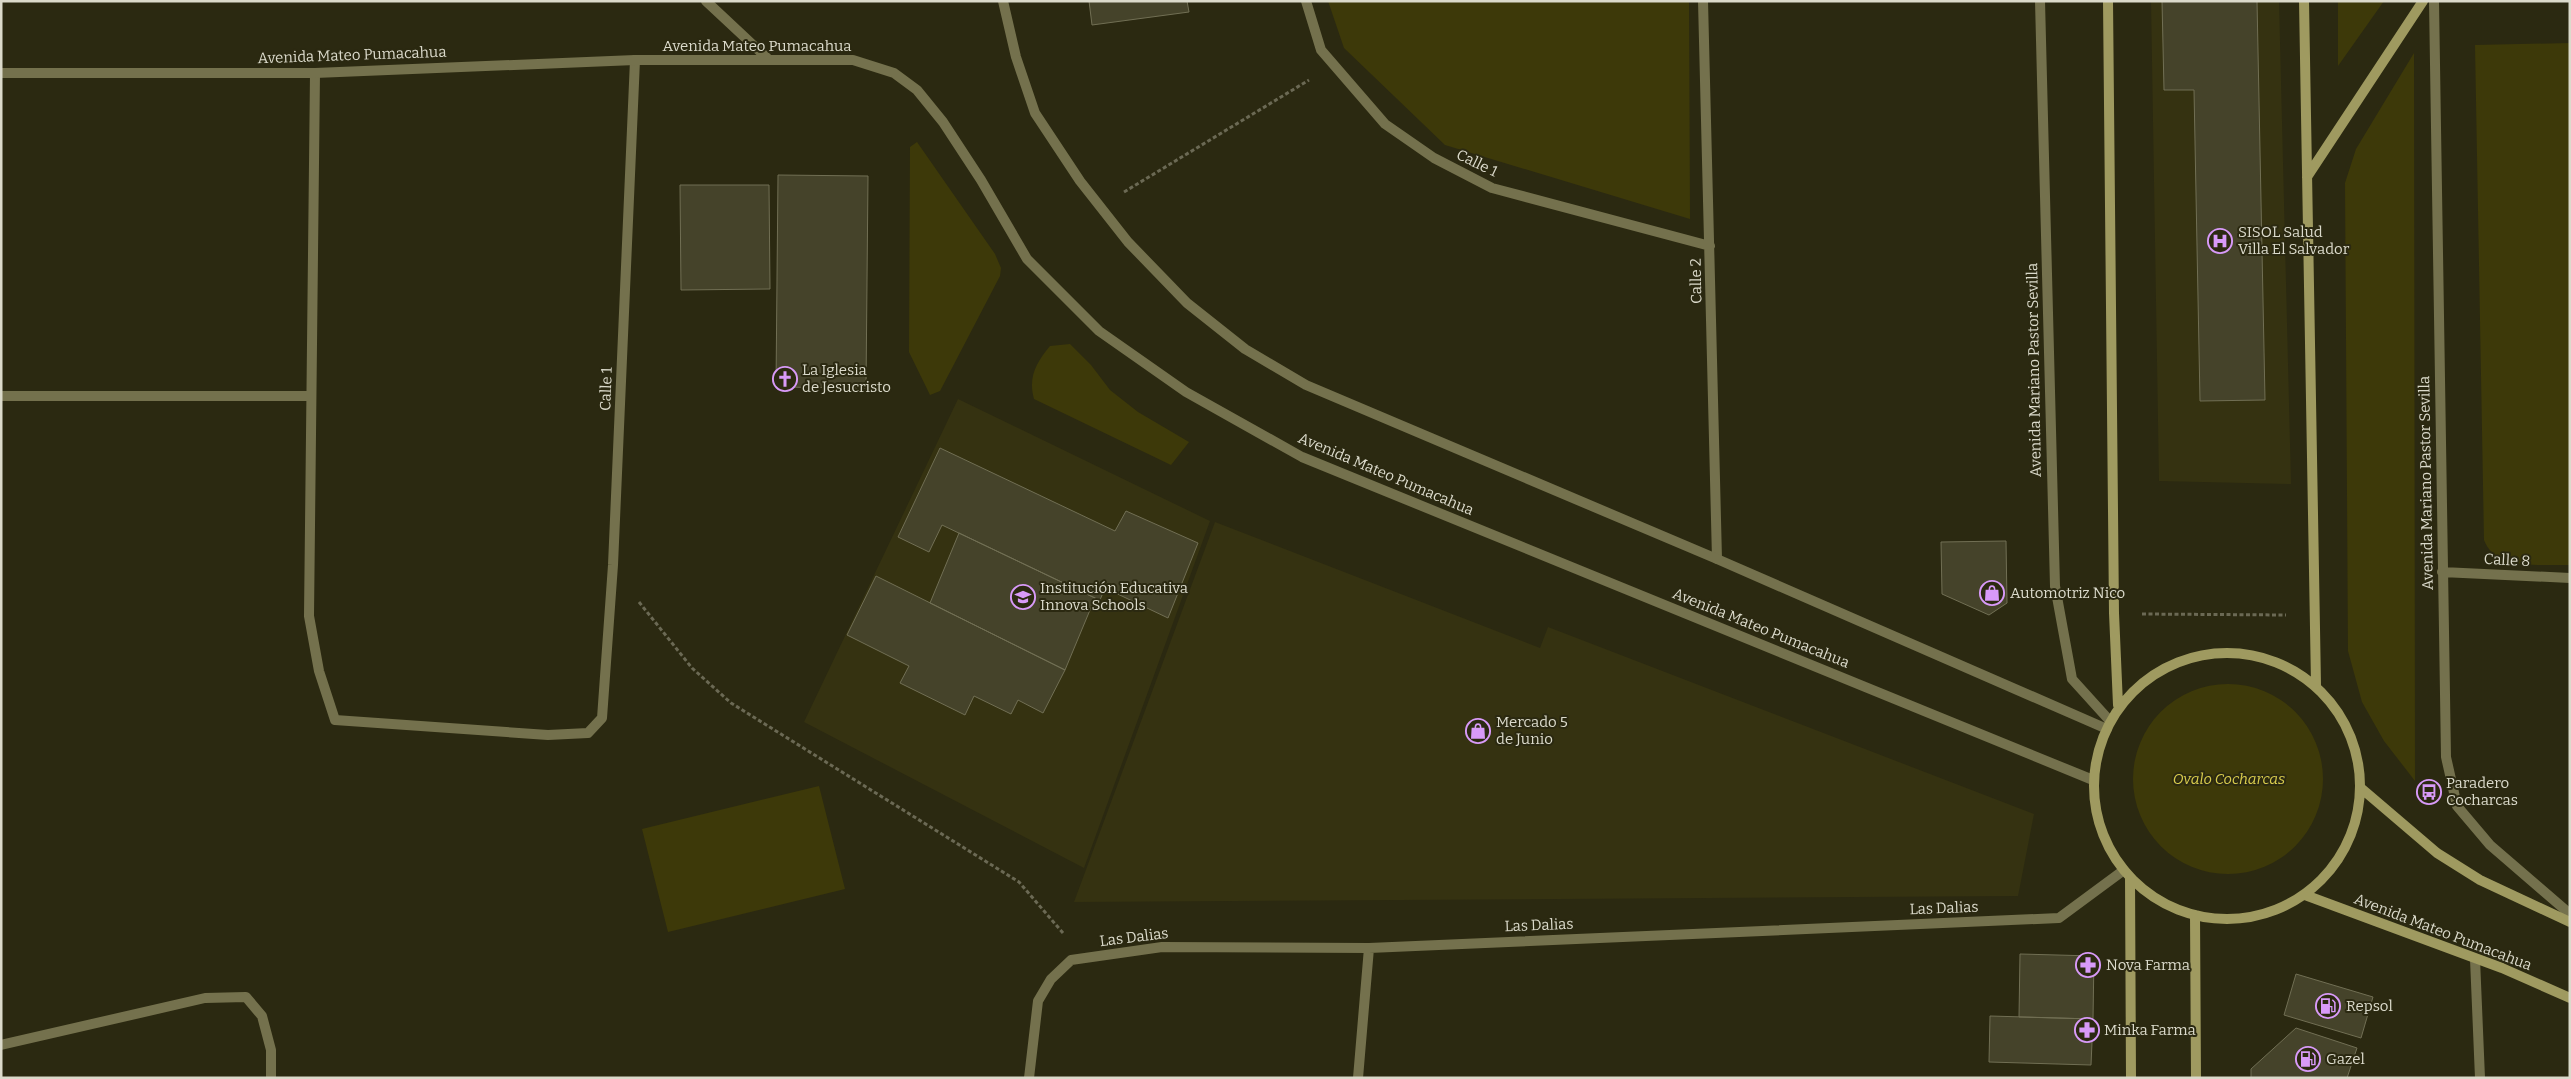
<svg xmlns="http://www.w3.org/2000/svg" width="2571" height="1079" viewBox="0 0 2571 1079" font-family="Bitter,serif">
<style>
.built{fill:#353211}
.green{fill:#3d3909}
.building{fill:#45432a;stroke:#716f54}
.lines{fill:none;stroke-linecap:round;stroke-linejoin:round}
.path{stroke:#6b6954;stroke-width:3;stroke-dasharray:4 2.5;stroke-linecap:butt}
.minor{stroke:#74714d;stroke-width:10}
.tertiary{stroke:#74714d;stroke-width:10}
.secondary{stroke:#9f9a60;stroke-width:10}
.labels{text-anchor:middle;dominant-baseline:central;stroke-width:4;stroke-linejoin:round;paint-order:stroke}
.street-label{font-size:15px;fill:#dbdacb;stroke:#2b2911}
.poi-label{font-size:15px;fill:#dbdacb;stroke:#2b2911;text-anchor:start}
.park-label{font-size:15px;font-style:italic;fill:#d9cc4d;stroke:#2b2911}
</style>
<rect width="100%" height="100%" fill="#2b2911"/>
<path class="built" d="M2151 1H2279L2291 484 2159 481Z
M958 399 1210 521 1084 868 804 722Z
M1215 522 1540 648 1548 627 2034 814 2018 896 1074 902Z"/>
<path class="green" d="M1328 1H1689L1690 219 1445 145 1344 48Z
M2338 1H2384L2338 66Z
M2570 43V565C2543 564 2495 571 2484 540L2475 45Z
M2414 53 2415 781 2384 741 2362 702 2348 651 2345 183 2356 149Z
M917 142 995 254 1001 268 1000 276 940 391 930 395 909 352 910 147Z
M1070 344 1091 365 1110 390 1138 412 1189 442 1171 465 1034 399C1028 377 1036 363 1050 346Z
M2133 779a95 95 0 1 1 190 0a95 95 0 1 1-190 0Z
M819 786 845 889 668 932 642 829Z"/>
<path class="building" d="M1089 1H1187L1189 12 1092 25Z
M2162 1H2257L2265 400 2200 401 2194 90H2164Z
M778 175 868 176 866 388 776 387Z
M680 185H769L770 289 681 290Z
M940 448 1115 531 1126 511 1198 543 1168 618 1105 588 1100 600 1095 598 942 525 929 552 898 537Z
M959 533 1095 598 1065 670 930 603Z
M2006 541 2007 603 1989 615 1942 594 1941 542Z
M876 576 1065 670 1043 713 1018 700 1011 714 974 696 965 715 900 683 909 666 847 635Z
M2020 954 2094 956 2093 1019 2019 1017Z
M2296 974 2373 997 2361 1038 2284 1015Z
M1990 1016 2093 1019 2091 1065 1989 1062Z
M2296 1028 2357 1048 2347 1078H2251V1069Z"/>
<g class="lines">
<path class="path" d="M1124 192 1309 80
M639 602 692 668 731 703 1019 882 1063 933
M2142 614 2286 615"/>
<path class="minor" d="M706 1 768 59
M1306 1 1321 50 1385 124 1434 158 1492 188 1710 246
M1703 1 1717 559
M2040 1 2055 586 2072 679 2110 721
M2434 1 2446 757 2457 806 2490 845 2570 914
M315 73 309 616 319 671 335 720 548 735 588 733 602 718 613 565 635 60
M1 396H310
M2442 572 2570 578
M2475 959 2480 1078
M1 1045 205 998 246 997 262 1016 271 1050V1078
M1029 1078 1038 1001 1051 979 1071 960 1162 947 1369 948 2059 918 2124 870
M1358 1078 1369 948"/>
<path class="tertiary" d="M1003 1 1016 57 1035 113 1080 181 1128 242 1187 303 1245 349 1306 385 1717 559 2107 729
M1 73H315L635 60H853L894 73 917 90 943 122 981 180 1027 259 1099 331 1186 392 1302 457 2093 780"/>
<path class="secondary" d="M2108 1 2114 613 2118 705
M2304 1 2316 685
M2307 177 2423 1
M2094 786a133 133 0 1 1 266 0a133 133 0 1 1-266 0Z
M2362 789 2437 853 2480 880 2570 922
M2130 877 2131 1078
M2305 895 2502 968 2570 998
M2195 915 2196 1078"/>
</g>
<defs>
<symbol id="hospital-ring" viewBox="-11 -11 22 22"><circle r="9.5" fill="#2b2911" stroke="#d89af8" stroke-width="1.5"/><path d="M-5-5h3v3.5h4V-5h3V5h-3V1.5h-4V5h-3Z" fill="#d89af8"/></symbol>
<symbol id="church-ring" viewBox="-11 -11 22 22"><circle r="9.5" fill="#2b2911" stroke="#d89af8" stroke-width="1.5"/><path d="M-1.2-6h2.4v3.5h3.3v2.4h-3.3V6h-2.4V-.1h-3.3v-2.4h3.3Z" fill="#d89af8"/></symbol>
<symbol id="shop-ring" viewBox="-11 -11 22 22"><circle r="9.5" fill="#2b2911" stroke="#d89af8" stroke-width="1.5"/><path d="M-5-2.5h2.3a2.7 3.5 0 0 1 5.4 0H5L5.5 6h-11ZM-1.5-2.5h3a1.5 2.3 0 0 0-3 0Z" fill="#d89af8"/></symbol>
<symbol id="school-ring" viewBox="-11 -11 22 22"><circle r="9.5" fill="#2b2911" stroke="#d89af8" stroke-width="1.5"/><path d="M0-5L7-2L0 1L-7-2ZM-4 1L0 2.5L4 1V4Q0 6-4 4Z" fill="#d89af8"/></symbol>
<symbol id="bus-ring" viewBox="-11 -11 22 22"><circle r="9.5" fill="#2b2911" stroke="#d89af8" stroke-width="1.5"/><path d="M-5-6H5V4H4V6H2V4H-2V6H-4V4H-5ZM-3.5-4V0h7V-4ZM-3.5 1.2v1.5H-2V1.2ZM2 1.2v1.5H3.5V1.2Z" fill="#d89af8"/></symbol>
<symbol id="pharmacy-ring" viewBox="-11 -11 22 22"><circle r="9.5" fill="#2b2911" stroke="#d89af8" stroke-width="1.5"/><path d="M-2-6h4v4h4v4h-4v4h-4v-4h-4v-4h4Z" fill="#d89af8"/></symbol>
<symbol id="fuel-ring" viewBox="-11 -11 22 22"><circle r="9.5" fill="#2b2911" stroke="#d89af8" stroke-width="1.5"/><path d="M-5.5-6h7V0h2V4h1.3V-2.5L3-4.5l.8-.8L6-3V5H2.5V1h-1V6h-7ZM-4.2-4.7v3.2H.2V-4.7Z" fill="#d89af8"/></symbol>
</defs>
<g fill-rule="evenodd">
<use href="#hospital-ring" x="2206" y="227" width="28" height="28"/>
<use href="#church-ring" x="771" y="365" width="28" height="28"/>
<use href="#shop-ring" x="1978" y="579" width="28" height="28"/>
<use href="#school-ring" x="1009" y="583" width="28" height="28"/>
<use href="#shop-ring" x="1464" y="717" width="28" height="28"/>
<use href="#bus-ring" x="2415" y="778" width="28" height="28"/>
<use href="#pharmacy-ring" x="2074" y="951" width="28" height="28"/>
<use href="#fuel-ring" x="2314" y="992" width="28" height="28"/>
<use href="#pharmacy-ring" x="2073" y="1016" width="28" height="28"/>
<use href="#fuel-ring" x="2294" y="1045" width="28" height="28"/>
</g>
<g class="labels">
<g class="street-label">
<text x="757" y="46">Avenida Mateo Pumacahua</text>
<text transform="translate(352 55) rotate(-2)">Avenida Mateo Pumacahua</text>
<text transform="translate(1477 163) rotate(26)">Calle 1</text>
<text transform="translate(1696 281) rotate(-91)">Calle 2</text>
<text transform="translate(2034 370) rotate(-91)">Avenida Mariano Pastor Sevilla</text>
<text transform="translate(606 389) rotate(-88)">Calle 1</text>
<text transform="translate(1386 474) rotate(23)">Avenida Mateo Pumacahua</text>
<text transform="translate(2426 483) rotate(-91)">Avenida Mariano Pastor Sevilla</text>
<text transform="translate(2507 560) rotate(3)">Calle 8</text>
<text transform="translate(1761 628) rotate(22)">Avenida Mateo Pumacahua</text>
<text transform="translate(1944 908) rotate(-2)">Las Dalias</text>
<text transform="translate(1539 925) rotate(-2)">Las Dalias</text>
<text transform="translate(2443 932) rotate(21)">Avenida Mateo Pumacahua</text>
<text transform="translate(1134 937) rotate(-7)">Las Dalias</text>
</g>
<g class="poi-label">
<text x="2238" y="232">SISOL Salud<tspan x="2238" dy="17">Villa El Salvador</tspan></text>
<text x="802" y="370">La Iglesia<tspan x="802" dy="17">de Jesucristo</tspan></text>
<text x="1040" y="588">Institución Educativa<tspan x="1040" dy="17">Innova Schools</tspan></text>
<text x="2010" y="593">Automotriz Nico</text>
<text x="1496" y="722">Mercado 5<tspan x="1496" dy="17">de Junio</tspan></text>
<text x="2446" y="783">Paradero<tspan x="2446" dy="17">Cocharcas</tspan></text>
<text x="2106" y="965">Nova Farma</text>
<text x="2346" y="1006">Repsol</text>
<text x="2104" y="1030">Minka Farma</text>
<text x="2326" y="1059">Gazel</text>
</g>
<g class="park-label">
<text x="2229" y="779">Ovalo Cocharcas</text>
</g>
</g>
<rect width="2571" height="1079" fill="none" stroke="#dbdacb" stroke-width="5"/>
</svg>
